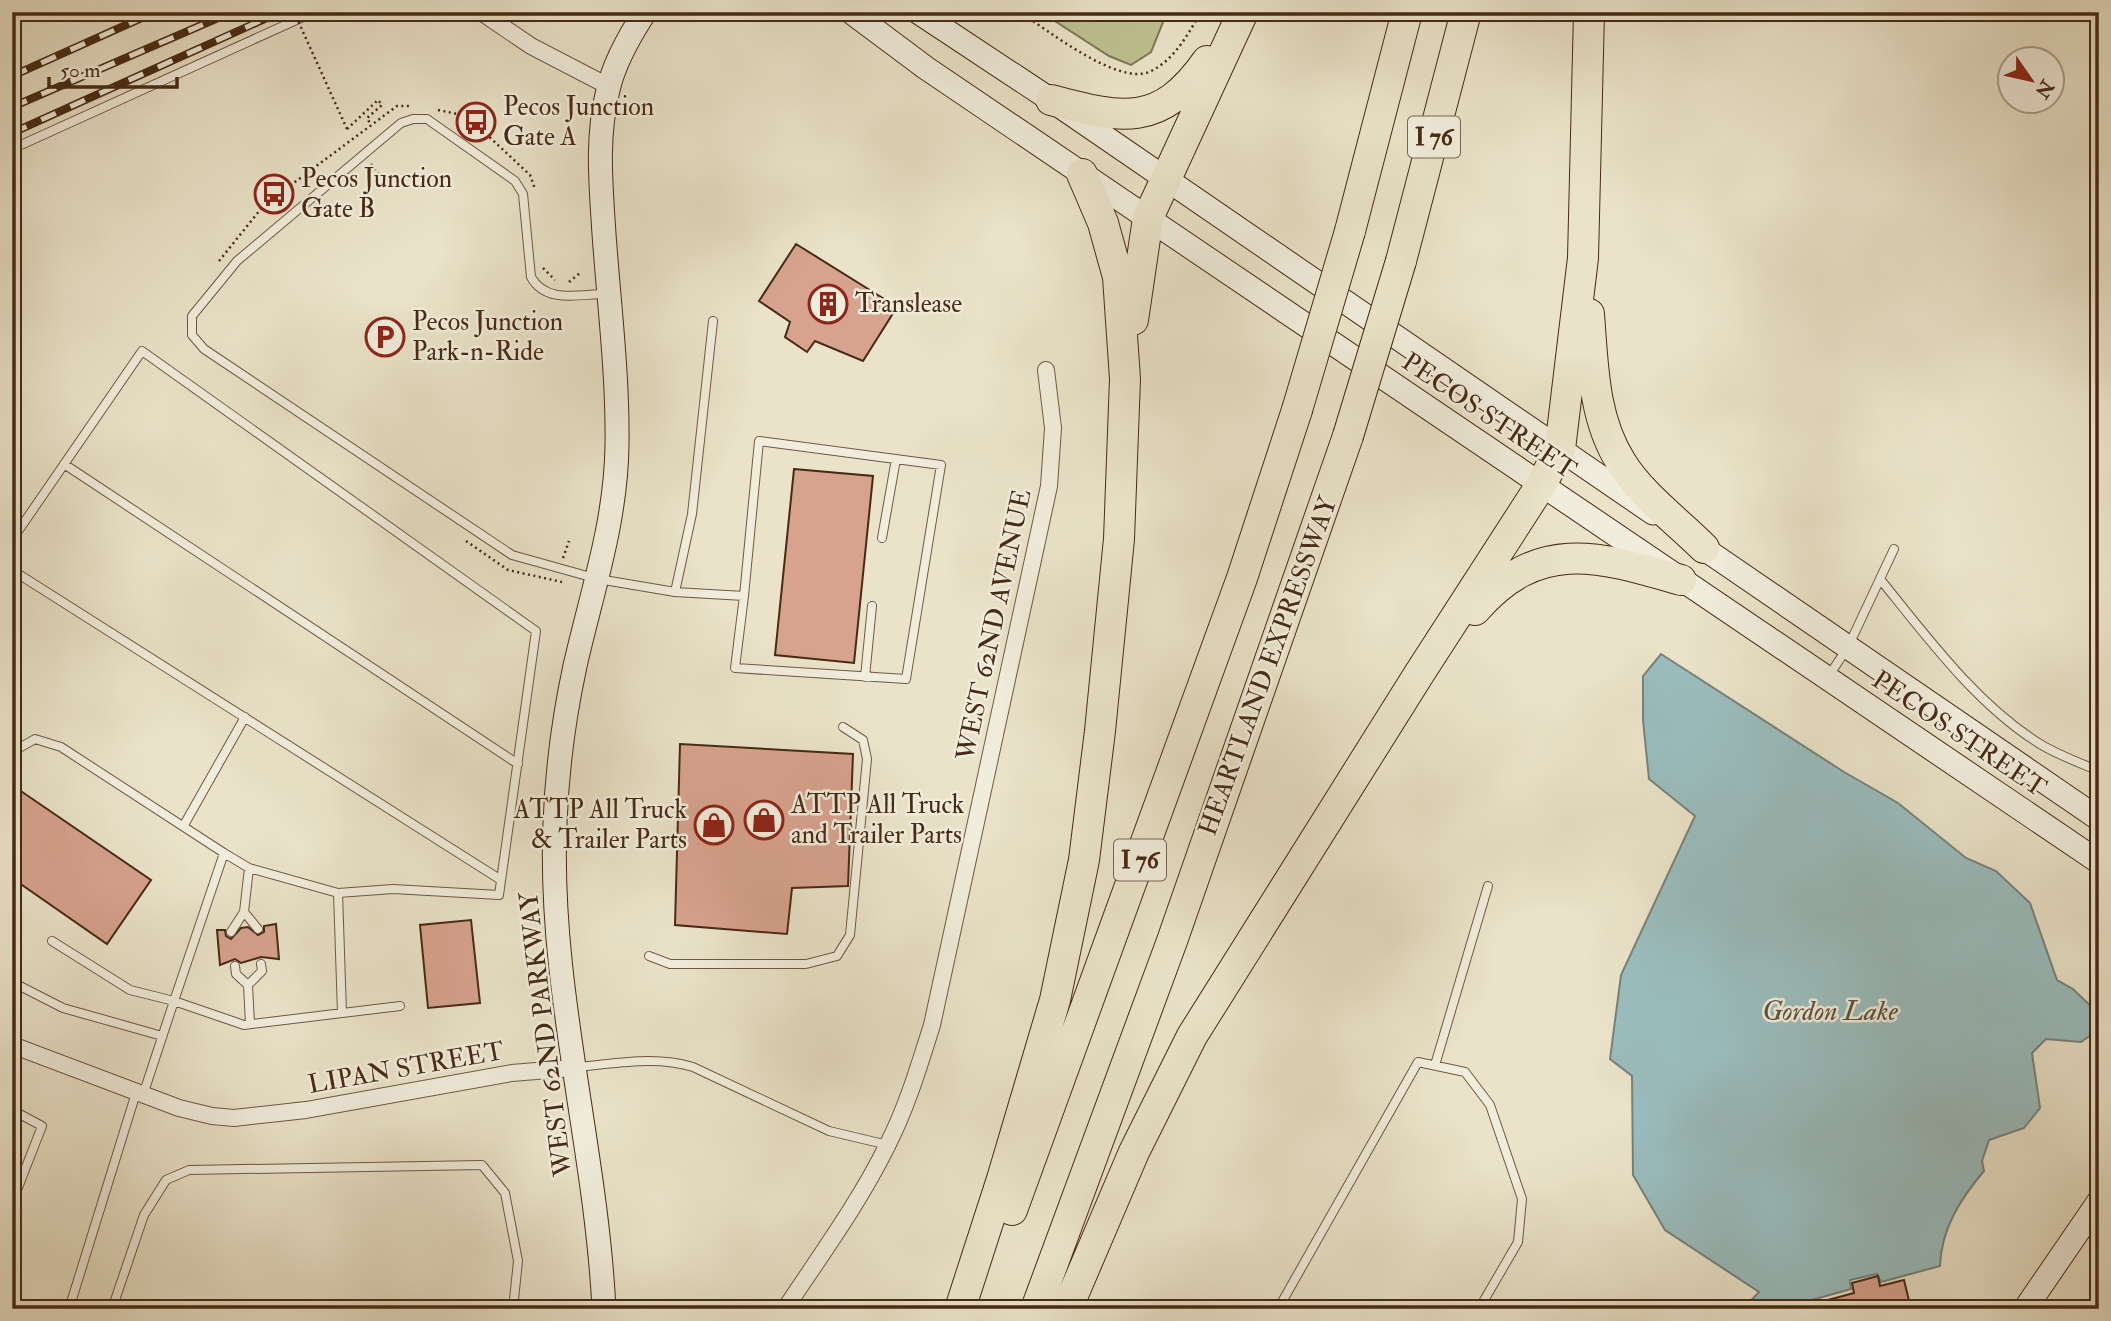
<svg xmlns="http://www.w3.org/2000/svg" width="2111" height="1321" viewBox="0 0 2111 1321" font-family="'IM FELL Double Pica',serif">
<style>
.green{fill:#bdc191;stroke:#827652;stroke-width:2}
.water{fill:#9abdbe;stroke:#78827a;stroke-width:2}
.building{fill:#d7a28e;stroke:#462a14;stroke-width:2}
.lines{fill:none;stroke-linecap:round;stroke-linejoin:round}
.lane-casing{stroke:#6f5841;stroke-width:10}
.street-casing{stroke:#6f5841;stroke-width:18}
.secondary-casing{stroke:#462a14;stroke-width:25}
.highway-casing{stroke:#462a14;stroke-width:32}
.path{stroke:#462a14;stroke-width:2.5;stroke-dasharray:2 3.5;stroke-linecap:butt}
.lane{stroke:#f1eddc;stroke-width:8}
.street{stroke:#f1eddc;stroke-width:16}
.secondary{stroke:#f1eddc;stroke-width:23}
.highway{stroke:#eae3c9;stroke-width:30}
.rail-casing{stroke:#462a14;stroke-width:8}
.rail{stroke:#f1eddc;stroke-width:5;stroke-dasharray:16;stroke-linecap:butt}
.highway-bridge-casing{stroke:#462a14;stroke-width:32;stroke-linecap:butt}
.path-bridge{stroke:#462a14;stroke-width:2.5;stroke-dasharray:2 3.5;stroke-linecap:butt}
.highway-bridge{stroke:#eae3c9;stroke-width:30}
.labels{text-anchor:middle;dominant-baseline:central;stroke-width:5;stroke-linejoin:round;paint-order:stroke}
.shield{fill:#f1eddc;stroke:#796450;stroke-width:2}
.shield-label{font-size:24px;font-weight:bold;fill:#462a14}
.poi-label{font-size:26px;fill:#462a14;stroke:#f1eddc;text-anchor:start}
.street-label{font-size:26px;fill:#462a14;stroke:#f1eddc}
.water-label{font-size:28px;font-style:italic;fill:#5b4f3e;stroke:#f1eddc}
</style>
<rect width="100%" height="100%" fill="#eae3c9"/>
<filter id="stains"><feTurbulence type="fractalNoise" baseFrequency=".00286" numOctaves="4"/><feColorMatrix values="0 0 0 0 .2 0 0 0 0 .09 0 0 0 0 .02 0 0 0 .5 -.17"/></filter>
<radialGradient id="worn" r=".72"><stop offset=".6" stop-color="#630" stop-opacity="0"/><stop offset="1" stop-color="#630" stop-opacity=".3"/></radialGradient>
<path class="green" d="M1041 12H1167L1151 52 1131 65 1109 56Z"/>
<path class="water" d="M1661 654 1844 772 1898 803 1966 858 1996 871 2030 903 2057 980 2073 989 2097 1012 2098 1030 2081 1042 2046 1039 2032 1053 2040 1108 2024 1128 1989 1140 1982 1161 1984 1171C1961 1198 1941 1229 1940 1266L1881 1282 1877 1274 1850 1280 1851 1289 1797 1304 1794 1309H1743L1759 1292 1665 1230 1633 1175 1632 1076 1610 1059 1621 975 1695 816 1649 779 1643 720V676Z"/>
<path class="building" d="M796 244 897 307 863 361 815 341 807 352 785 337 790 322 759 301Z
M794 469 873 476 854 663 775 655Z
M680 744 853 754 848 886 792 888 787 934 675 925Z
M12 785 151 880 107 944 12 878Z
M471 920 480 1003 428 1008 420 925Z
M276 924 279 959 261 957 241 963 235 959 220 965 217 930H225L226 936 231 939 241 928 248 927 258 935 264 932V926Z
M1878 1276 1880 1286 1904 1280 1911 1309H1813V1304L1854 1293 1852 1283Z"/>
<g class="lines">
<defs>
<path id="lane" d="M12 149 314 12
M605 294C579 294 546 304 531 277L523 194 515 181 427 119H413L401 123 237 261 192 316V335L204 349 512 555 598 579 675 592 744 596 735 668 906 679 941 465 759 441 744 596
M64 464 518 764
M882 538 896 459
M12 540 142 351 536 631 499 895 393 889 338 893 342 1013
M12 570 501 880
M1880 579C1927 637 1976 704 2040 744 2058 755 2080 763 2099 771
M675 592 692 514 713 321
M865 677 872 606
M1828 677 1848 647 1894 549
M12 752 35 739 61 747 224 853 174 1001 130 990 52 941
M184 825 245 717
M224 853 249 868 338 893
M244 912 249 868
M231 932 244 912 258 929
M649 956 670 964H806L837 956 850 935 867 759 863 740 843 727
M235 966 236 974 248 985 262 971 261 964
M12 982 63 1008 162 1036
M248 985 250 1024
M1435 1065 1488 886
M575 1067C615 1064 654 1055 693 1067L829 1131 888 1145
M143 1095 174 1001 244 1025 400 1006
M12 1110 42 1126 12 1203
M69 1309 136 1093
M112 1309 144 1215 166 1180 189 1170 482 1165 505 1193 518 1261 513 1309
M1278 1309 1418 1062 1465 1072 1490 1105 1522 1199 1518 1242 1479 1309"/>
<path id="street" d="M481 12 531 46 608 86
M12 1045 179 1108 212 1116 234 1118 306 1110 512 1073 572 1068
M785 1309C820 1256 859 1203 887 1146 907 1107 919 1066 932 1025L1049 486 1053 428 1046 370"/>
<path id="secondary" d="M851 12 926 68 2099 862
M918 12 1051 100 1653 513
M1690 539 2099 819
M604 1309C596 1146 548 987 555 823 557 770 564 717 575 666 592 591 616 523 617 445 618 375 609 304 604 234 601 186 596 138 608 90 614 63 630 35 645 12
M2025 1309 2099 1201"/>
<path id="highway" d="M1051 100C1122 119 1160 128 1207 61
M1350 231 1407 12
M1401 261 1466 12
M1589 314C1593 364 1593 418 1621 462 1641 495 1677 521 1704 548
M1133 320 1148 218 1243 12
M1475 610C1539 537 1598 556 1681 580
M1012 1210 1242 578 1297 410
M960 1309 1002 1179 1055 1000 1084 860 1100 731 1119 539 1125 379 1118 277 1103 223 1082 174
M1036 1309 1172 941 1348 436
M1067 1309 1134 1152 1192 1036 1419 674 1541 485 1560 449 1583 258 1589 12"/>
</defs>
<use href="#lane" class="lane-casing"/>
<use href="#street" class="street-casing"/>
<use href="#secondary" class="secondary-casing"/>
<use href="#highway" class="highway-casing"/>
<path class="path" d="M1020 12C1047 30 1117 85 1149 72 1174 61 1188 34 1201 12
M438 110 467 116 530 175 535 189
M347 129 378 100 382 105 367 118 371 125
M371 164 380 176
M219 261 264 205 397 106H411
M543 268 555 280
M569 282 580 273
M466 541 508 570 562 582
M563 558 569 541"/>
<use href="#lane" class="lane"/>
<use href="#street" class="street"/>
<use href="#secondary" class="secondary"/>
<use href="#highway" class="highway"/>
<defs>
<path id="rail" d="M12 76 155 12
M12 107 232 12
M12 133 280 12"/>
</defs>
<use href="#rail" class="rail-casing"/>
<use href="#rail" class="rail"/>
<defs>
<path id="highway-bridge" d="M1297 410 1350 231
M1348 436 1401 261"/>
</defs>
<use href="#highway-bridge" class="highway-bridge-casing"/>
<path class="path-bridge" d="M294 12 347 129"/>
<use href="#highway-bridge" class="highway-bridge"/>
</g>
<defs>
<symbol id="bus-ring" viewBox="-11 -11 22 22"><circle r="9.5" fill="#f1eddc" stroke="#8f2418" stroke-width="1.5"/><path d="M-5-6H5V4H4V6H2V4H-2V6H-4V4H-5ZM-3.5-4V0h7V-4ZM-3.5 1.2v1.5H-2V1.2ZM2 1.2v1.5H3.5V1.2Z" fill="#8f2418"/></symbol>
<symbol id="building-ring" viewBox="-11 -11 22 22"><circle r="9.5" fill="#f1eddc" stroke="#8f2418" stroke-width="1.5"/><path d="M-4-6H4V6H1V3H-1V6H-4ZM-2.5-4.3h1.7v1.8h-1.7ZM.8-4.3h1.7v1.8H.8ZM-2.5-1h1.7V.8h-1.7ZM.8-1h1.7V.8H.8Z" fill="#8f2418"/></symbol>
<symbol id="parking-ring" viewBox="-11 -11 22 22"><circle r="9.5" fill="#f1eddc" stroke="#8f2418" stroke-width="1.5"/><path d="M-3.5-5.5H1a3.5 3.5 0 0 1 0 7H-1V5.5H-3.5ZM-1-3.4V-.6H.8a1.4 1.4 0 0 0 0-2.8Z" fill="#8f2418"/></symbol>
<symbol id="shop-ring" viewBox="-11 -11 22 22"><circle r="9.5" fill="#f1eddc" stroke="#8f2418" stroke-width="1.5"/><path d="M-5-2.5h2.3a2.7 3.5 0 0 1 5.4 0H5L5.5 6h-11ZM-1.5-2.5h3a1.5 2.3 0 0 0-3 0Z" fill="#8f2418"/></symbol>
</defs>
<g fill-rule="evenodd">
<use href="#bus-ring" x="454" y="100" width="44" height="44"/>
<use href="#bus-ring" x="252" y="172" width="44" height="44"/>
<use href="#building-ring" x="806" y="282" width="44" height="44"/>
<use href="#parking-ring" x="363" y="315" width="44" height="44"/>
<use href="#shop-ring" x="742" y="798" width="44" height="44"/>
<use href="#shop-ring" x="692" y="803" width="44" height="44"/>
</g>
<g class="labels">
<g class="shield">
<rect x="1408" y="116.5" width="52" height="41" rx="5"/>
<rect x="1114" y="839.5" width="52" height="41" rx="5"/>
</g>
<g class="shield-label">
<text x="1434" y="137">I 76</text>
<text x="1140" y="860">I 76</text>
</g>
<g class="poi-label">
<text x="503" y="107">Pecos Junction<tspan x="503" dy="30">Gate A</tspan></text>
<text x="301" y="179">Pecos Junction<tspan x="301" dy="30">Gate B</tspan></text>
<text x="855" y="304">Translease</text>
<text x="412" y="322">Pecos Junction<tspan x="412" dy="30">Park-n-Ride</tspan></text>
<text x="791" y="805">ATTP All Truck<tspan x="791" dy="30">and Trailer Parts</tspan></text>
<text x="687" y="810" text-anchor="end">ATTP All Truck<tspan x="687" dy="30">&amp; Trailer Parts</tspan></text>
</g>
<g class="street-label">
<text transform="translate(1489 416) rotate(34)">PECOS STREET</text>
<text transform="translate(994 625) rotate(-78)">WEST 62ND AVENUE</text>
<text transform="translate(1268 666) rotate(-70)">HEARTLAND EXPRESSWAY</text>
<text transform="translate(1959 734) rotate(34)">PECOS STREET</text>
<text transform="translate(546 1034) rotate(-97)">WEST 62ND PARKWAY</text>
<text transform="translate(406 1068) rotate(-10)">LIPAN STREET</text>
</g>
<g class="water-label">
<text x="1830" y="1011">Gordon Lake</text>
</g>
</g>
<rect width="2111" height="1321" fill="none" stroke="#eae3c9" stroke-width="42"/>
<rect x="14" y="14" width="2083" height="1293" fill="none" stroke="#462a14" stroke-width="3.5"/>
<rect x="21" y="21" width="2069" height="1279" fill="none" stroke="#462a14" stroke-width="2"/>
<g transform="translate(2031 80) rotate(124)"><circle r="33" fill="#f1eddc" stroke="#ad9f8c" stroke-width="2"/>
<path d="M0-5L12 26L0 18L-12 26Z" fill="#8f2418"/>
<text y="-10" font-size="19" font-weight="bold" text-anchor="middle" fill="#462a14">N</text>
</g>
<path d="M49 77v10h128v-10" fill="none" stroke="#462a14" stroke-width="3.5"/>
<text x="60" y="77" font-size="21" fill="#462a14" stroke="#f1eddc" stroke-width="5" paint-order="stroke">50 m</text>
<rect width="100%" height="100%" filter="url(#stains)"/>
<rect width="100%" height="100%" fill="url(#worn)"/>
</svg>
